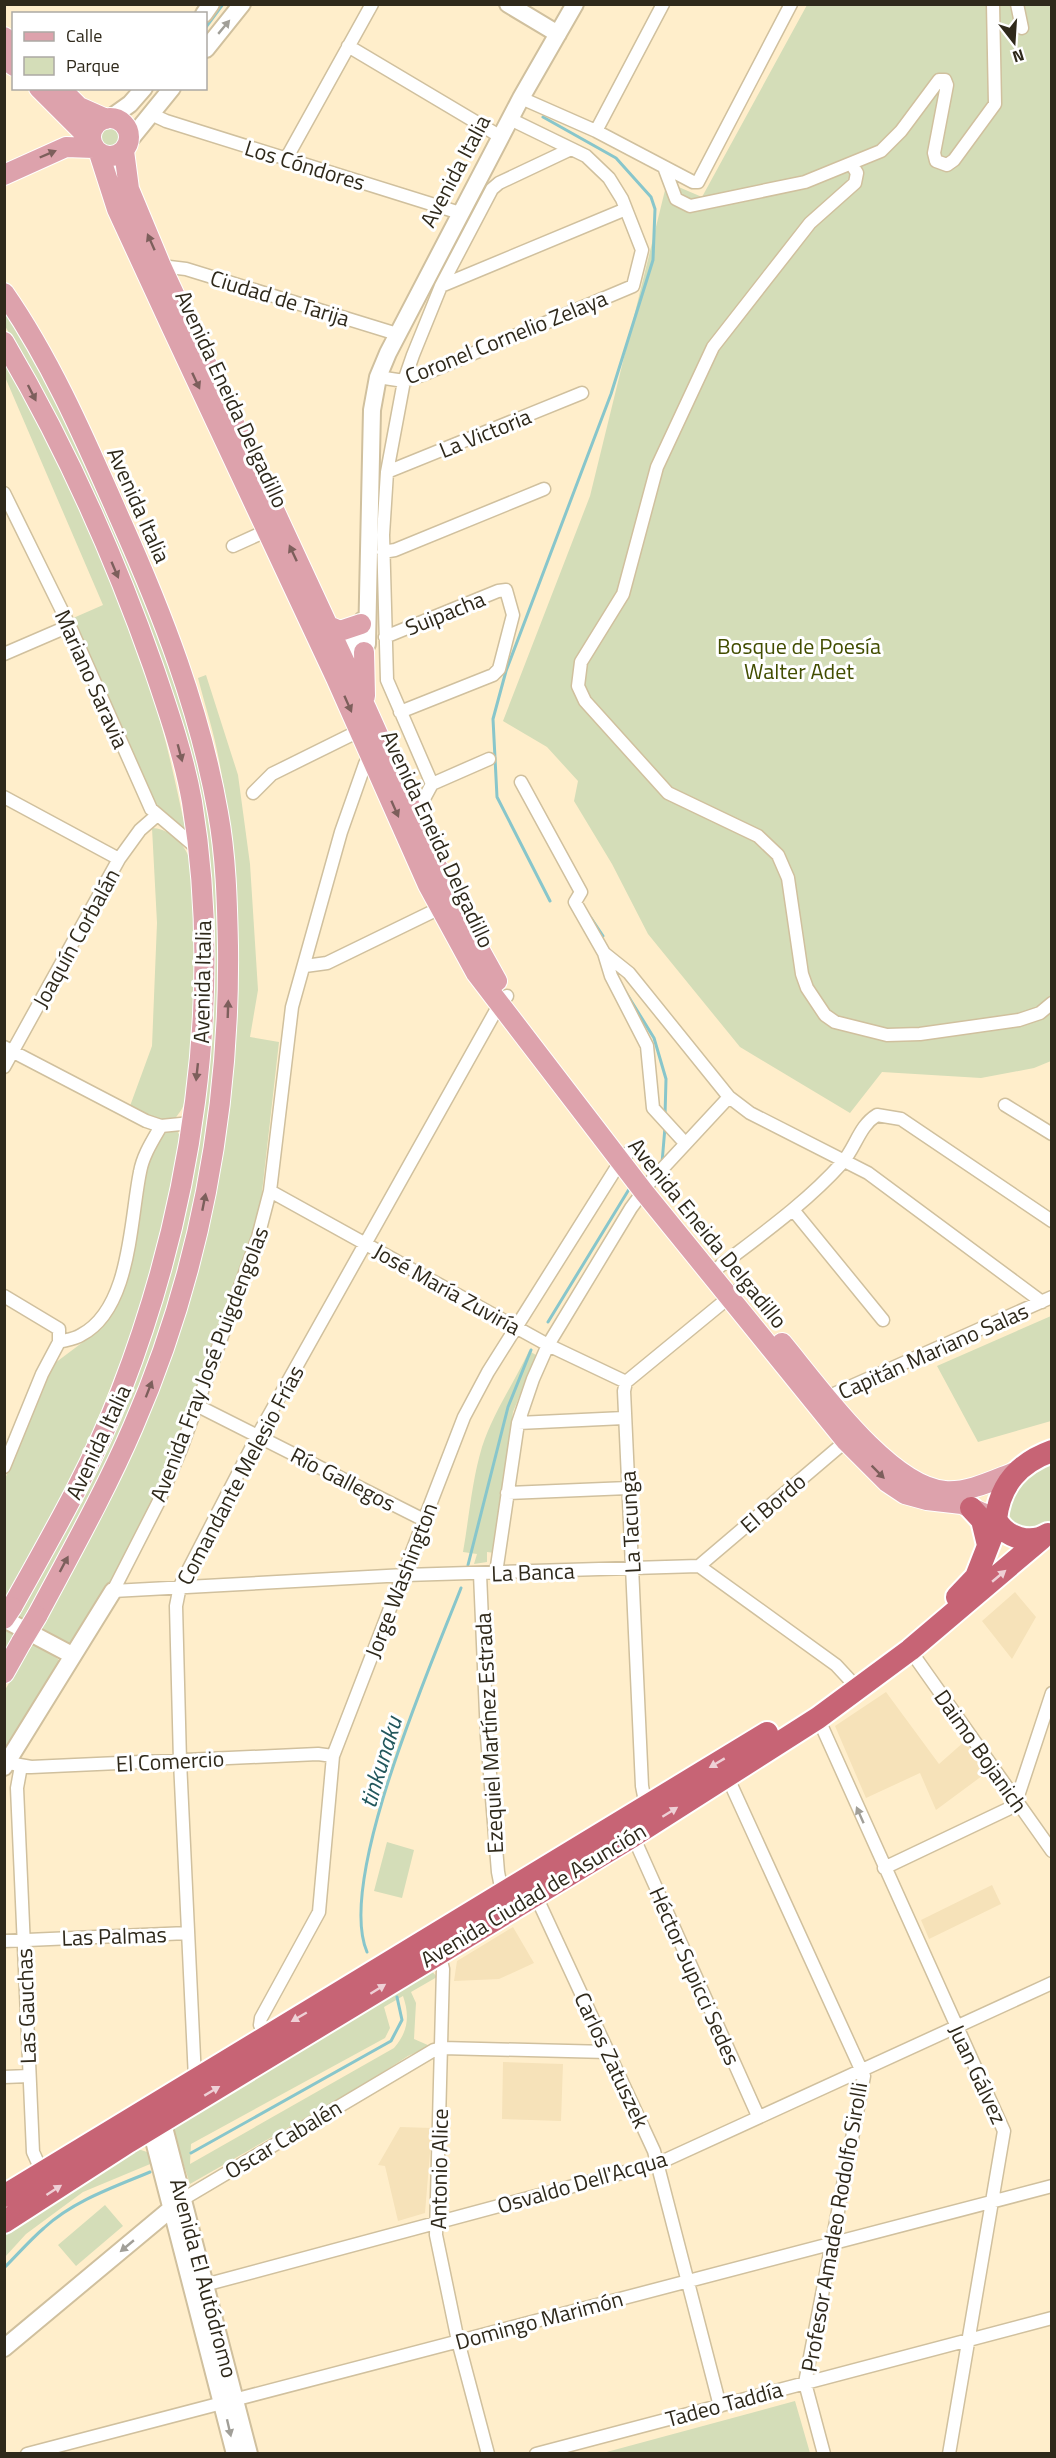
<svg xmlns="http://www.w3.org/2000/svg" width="1056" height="2458" viewBox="0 0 1056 2458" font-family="'Titillium Web',sans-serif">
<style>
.built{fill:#f6e2b9}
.green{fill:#d4ddb8;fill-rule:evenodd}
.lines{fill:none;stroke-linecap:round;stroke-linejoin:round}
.stream{stroke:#88c6cb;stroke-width:3}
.street-casing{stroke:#d0c09e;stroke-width:15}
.secondary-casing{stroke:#d0c09e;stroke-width:20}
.primary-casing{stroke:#fff;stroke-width:22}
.highway-casing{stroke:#fff;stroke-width:26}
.street{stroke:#fff;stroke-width:12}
.secondary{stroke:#fff;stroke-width:16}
.primary{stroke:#dda2ac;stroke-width:20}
.highway{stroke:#c76475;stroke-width:22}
.primary-bridge-casing{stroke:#fff;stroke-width:22;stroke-linecap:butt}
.primary-bridge{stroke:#dda2ac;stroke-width:20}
.oneway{fill:#a19f98}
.oneway2{fill:#7d5f5c}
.oneway3{fill:#eed0d6}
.labels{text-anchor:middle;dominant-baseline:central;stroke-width:6;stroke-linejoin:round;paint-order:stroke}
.street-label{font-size:22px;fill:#2f291b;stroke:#fff}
.park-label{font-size:22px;fill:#424d00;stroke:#fff}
.water-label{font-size:24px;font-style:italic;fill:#22575c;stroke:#fff}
</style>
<rect width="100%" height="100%" fill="#ffeecb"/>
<path class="built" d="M1015 1592 1036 1617 1012 1659 982 1621Z
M886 1692 939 1764 965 1741 986 1773 936 1810 920 1773 866 1798 835 1726Z
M992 1885 1001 1904 929 1939 921 1920Z
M513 1927 534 1963 499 1979 454 1981 457 1961Z
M503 2062 563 2064 561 2121 502 2119Z
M400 2127 432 2128 425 2213 398 2221 385 2166 378 2165Z"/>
<path class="green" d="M807 5H1051V1061L1034 1068 981 1078 882 1072 850 1113 740 1047 648 934 612 864 574 801 578 781 547 747 503 721 590 496 667 182 702 197Z
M99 138a11 11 0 1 1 22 0a11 11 0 1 1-22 0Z
M5 303 106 495 193 722 218 848 221 1015 202 1188 160 1343 85 1514 5 1657V1631L34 1579 157 1311 209 1006 177 719 20 351 5 326Z
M4 358C58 462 110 566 147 678 164 728 175 780 186 832L158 809 71 619 103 605 5 377Z
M206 675 238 775 250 864 258 990 250 1037 279 1042 261 1201 252 1248 153 1506 125 1561 76 1639 70 1644 63 1643 38 1628C85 1544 134 1460 167 1370 236 1178 258 961 219 760 214 733 205 705 198 678Z
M152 828C166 828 181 840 187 853 202 885 193 1066 184 1103 183 1109 178 1114 175 1119H158L130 1106 152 1046 157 923Z
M169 1129 178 1132 181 1140 150 1278 125 1351 81 1461 5 1601V1479L51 1366 91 1336 116 1303 145 1173 158 1140Z
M1051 1316V1421L978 1442 937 1366Z
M529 1351 536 1355 513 1412 495 1553 487 1552V1562L474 1564 477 1554 463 1552C469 1518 472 1480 482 1447 493 1413 514 1383 529 1351Z
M1051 1465V1522C1034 1535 1015 1531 1007 1511 1016 1488 1025 1470 1051 1465Z
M33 1642 58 1659 60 1665 5 1754V1690Z
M387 1842 414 1850 402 1898 374 1891Z
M430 1969 437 1977 411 1992 416 2003 414 2039 430 2046 408 2056 366 2083 190 2184 172 2129 176 2120ZM403 1996C410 2016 408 2032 394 2048L190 2164 191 2144 385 2038 390 2028 384 2007Z
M135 2148 150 2153 155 2162 83 2192 26 2234 5 2257V2231Z
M105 2205 123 2226 76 2266 58 2245Z
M795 2401 810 2453H603Z"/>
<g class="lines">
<path class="stream" d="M206 27 223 4
M543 117 616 158 651 197 655 209 653 260 611 394 506 671 493 719 497 797 550 901
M591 918 603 936
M625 991 654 1038 666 1079 665 1116
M662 1163 665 1127
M548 1322 631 1186
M468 1565 508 1407 531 1350
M367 1952C336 1880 432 1663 461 1588
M191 2153 391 2041 402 2020 397 1997
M4 2268C17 2255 30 2240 44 2228 73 2201 114 2187 150 2172"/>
<defs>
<path id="street" d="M1017 4 1022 28
M348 46 501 137
M521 98 596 131 693 182H698L791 4
M151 114 166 121 460 213
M596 131 663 4
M286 159 372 4
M852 165 857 173 855 183 810 223 713 347 657 467 623 594 581 662 578 686 585 701 668 793 758 836 778 855 788 878 802 974 807 988 825 1015 835 1022 887 1035 920 1034 1019 1020 1040 1013 1052 1003
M664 167 676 199 690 206 805 182 881 151 901 131 939 80H945L947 85 934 153 936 161 947 165 954 160 995 104 993 4
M161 266 186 269 397 334
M441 286 626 209
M378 377 404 381 422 375 633 286 642 250 622 199 609 178 586 156 510 119
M387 472 582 393
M4 493 72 631 151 809 198 849
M233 546 266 531
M383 552 395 550 544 489
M385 637 498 591 506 590 513 615 499 669 493 675 400 712
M4 654 69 626
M521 782 581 892 575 902 604 953 629 973 729 1097 750 1113 868 1173 1042 1302
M432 784 387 680 383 535 387 472 404 381 413 355 441 286 492 189 499 183 571 149
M253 793 272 774 365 728
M4 797 119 859
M410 808 425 797 432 784 489 759
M604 953 611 976 647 1046 653 1108 685 1143
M305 966 327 963 440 908
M4 1047 146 1121 161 1126 191 1123
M4 1067 119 859 140 830 156 816
M1005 1105 1052 1134
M270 1191 548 1345 626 1382
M794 1211 883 1320
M719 1267C762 1234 806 1203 842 1163 856 1147 859 1126 877 1115L901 1119 1052 1221
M4 1296 59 1329V1342
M823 1401 836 1393 1052 1297
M198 1406 424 1520
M518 1423 624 1418
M4 1467 42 1374 59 1342C66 1340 75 1339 81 1335 131 1309 130 1220 140 1172 143 1155 153 1140 161 1126
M507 1493 628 1488
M699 1566 846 1441
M496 1573 518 1423 533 1379 548 1345 631 1208 651 1181 729 1097
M480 1574 487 1737 498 1872 502 1892
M113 1591 158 1503 181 1449 258 1237 270 1191 292 1007 341 832 365 764 370 755
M113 1591 405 1575 699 1566 836 1665 849 1679
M910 1650 1052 1851
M818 1718 1004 2131 949 2454
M14 1764 31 1767 318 1754 333 1756
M21 1766 17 1788 33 2152 42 2172
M727 1776 864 2076 805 2383 824 2454
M646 1806 642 1786 624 1391 626 1382 738 1290
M633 1836 758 2116
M884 1868 1008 1809 1016 1802 1052 1693
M535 1894 654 2151 720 2406
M4 1941 188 1933
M439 1952 443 1969 436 2235 458 2341 488 2454
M266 2036 260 2025 261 2018 319 1912 333 1756 464 1417 488 1372 620 1162 628 1153
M4 2077 29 2076
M195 2079 180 1761 176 1606 180 1586 258 1435 499 1005 507 996
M183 2199 434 2050 442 2048 608 2052
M197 2287 659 2163 1052 1983
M27 2454 1052 2186
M536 2454 1052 2318"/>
<path id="secondary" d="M508 4 558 34
M204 14 211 4
M206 49 242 4
M109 119 130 104 144 88
M129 141 172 88
M356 662 367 644 372 410 378 377 388 353 521 98 575 4
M334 665 351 650 363 620
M4 1619 72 1655
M4 1767 113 1591
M160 2112 249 2454
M145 2119 151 2129 235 2454
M4 2348 178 2203"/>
<path id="primary" d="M4 37 14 46
M4 58 14 66
M39 88 91 140
M60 88 79 107 106 119
M91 137a19 19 0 1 1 38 0a19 19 0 1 1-38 0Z
M124 151 129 189 161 266 366 708 452 900 497 981
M99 153 117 209 172 328 336 678 428 885 476 973 644 1192 846 1441 887 1482 905 1494 927 1500 962 1504 985 1514
M4 175 66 147 94 148
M4 293C52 362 86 442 120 519 162 613 200 710 218 813 226 856 227 902 228 946 230 1111 199 1276 133 1427 105 1492 70 1554 37 1616
M4 342C64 444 114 555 153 666 168 710 184 756 192 802 224 998 192 1207 121 1391 92 1466 51 1537 12 1607
M326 625 340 631 361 624
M364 652 365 696
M782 1343C817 1385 889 1487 945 1491 968 1493 994 1480 1015 1472
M4 1673 22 1641"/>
<path id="highway" d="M971 1508 982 1520 988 1545
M1048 1534C1031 1545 1005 1538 996 1519 1000 1484 1019 1463 1052 1451
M957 1597 976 1577 997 1523
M4 2196 767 1733
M4 2222 128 2142 633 1836 818 1718 910 1650 1041 1539"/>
</defs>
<use href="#street" class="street-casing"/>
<use href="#secondary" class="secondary-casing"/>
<use href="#primary" class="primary-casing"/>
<use href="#highway" class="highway-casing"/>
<use href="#street" class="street"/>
<use href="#secondary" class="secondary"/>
<use href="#primary" class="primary"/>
<use href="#highway" class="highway"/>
<defs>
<path id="primary-bridge" d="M4 1619 12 1607
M22 1641 37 1616"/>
</defs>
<use href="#primary-bridge" class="primary-bridge-casing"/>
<use href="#primary-bridge" class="primary-bridge"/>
</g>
<defs><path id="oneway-solid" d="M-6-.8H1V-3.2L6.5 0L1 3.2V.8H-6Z" transform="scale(1.5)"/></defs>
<g class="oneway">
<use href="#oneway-solid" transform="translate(224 27) rotate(-50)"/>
<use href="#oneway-solid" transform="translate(860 1815) rotate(-114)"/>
<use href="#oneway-solid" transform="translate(127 2246) rotate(140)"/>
<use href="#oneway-solid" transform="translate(229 2428) rotate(77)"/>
</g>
<g class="oneway2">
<use href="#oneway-solid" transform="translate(48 154) rotate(-23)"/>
<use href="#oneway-solid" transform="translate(151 242) rotate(-114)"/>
<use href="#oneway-solid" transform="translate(196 381) rotate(65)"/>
<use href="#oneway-solid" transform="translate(32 393) rotate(63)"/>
<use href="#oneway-solid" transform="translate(293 553) rotate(-115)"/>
<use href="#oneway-solid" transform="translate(115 570) rotate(67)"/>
<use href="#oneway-solid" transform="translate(348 704) rotate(66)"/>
<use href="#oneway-solid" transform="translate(180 753) rotate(75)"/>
<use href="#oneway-solid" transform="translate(395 809) rotate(66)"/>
<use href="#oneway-solid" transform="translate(228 1009) rotate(-88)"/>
<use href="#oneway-solid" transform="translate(197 1072) rotate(96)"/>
<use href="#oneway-solid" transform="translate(204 1202) rotate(-79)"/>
<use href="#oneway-solid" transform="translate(149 1389) rotate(-69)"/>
<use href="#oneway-solid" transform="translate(878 1472) rotate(45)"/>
<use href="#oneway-solid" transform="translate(64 1564) rotate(-62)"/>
</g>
<g class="oneway3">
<use href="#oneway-solid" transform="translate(999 1576) rotate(-40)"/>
<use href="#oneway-solid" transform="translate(717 1763) rotate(149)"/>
<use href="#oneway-solid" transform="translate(670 1812) rotate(-32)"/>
<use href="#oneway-solid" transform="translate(378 1989) rotate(-32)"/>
<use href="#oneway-solid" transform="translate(299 2017) rotate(150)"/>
<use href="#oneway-solid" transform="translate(212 2091) rotate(-31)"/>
<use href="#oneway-solid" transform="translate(54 2190) rotate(-33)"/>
</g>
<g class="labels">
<g class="street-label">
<text transform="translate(305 165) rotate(17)">Los Cóndores</text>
<text transform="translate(455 171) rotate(-62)">Avenida Italia</text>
<text transform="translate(280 298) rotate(17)">Ciudad de Tarija</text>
<text transform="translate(506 337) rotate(-22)">Coronel Cornelio Zelaya</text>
<text transform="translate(232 399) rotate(65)">Avenida Eneida Delgadillo</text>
<text transform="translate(485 433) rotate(-22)">La Victoria</text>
<text transform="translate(139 505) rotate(66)">Avenida Italia</text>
<text transform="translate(445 613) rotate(-22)">Suipacha</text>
<text transform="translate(92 679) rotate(66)">Mariano Saravia</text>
<text transform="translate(438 839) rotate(65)">Avenida Eneida Delgadillo</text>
<text transform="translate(76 938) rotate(-61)">Joaquín Corbalán</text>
<text transform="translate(202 982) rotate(-89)">Avenida Italia</text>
<text transform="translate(708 1233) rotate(51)">Avenida Eneida Delgadillo</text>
<text transform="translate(447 1289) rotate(29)">José María Zuviría</text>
<text transform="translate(933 1351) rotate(-24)">Capitán Mariano Salas</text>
<text transform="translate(209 1364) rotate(-69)">Avenida Fray José Puigdengolas</text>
<text transform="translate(98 1442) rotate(-65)">Avenida Italia</text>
<text transform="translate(240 1475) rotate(-62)">Comandante Melesio Frías</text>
<text transform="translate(343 1479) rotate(27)">Río Gallegos</text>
<text transform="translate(773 1503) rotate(-41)">El Bordo</text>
<text transform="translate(630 1522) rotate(-93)">La Tacunga</text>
<text transform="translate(533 1572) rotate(-2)">La Banca</text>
<text transform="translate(401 1580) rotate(-69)">Jorge Washington</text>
<text transform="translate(489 1733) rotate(-93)">Ezequiel Martínez Estrada</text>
<text transform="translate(981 1751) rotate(55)">Daimo Bojanich</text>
<text transform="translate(170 1761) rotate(-3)">El Comercio</text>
<text transform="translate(533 1895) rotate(-31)">Avenida Ciudad de Asunción</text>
<text transform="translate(114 1936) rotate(-2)">Las Palmas</text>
<text transform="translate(695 1976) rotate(66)">Héctor Supicci Sedes</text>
<text transform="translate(26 2006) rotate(-92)">Las Gauchas</text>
<text transform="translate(612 2060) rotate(65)">Carlos Zatuszek</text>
<text transform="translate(978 2074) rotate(65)">Juan Gálvez</text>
<text transform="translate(283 2139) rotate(-31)">Oscar Cabalén</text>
<text transform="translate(439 2169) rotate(-89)">Antonio Alice</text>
<text transform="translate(582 2182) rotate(-16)">Osvaldo Dell'Acqua</text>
<text transform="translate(834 2227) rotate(-80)">Profesor Amadeo Rodolfo Sirolli</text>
<text transform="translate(204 2278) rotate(75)">Avenida El Autódromo</text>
<text transform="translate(539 2320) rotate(-15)">Domingo Marimón</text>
<text transform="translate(724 2404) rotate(-15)">Tadeo Taddía</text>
</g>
<g class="park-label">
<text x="799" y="646">Bosque de Poesía<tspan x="799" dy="25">Walter Adet</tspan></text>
</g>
<g class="water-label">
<text transform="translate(380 1762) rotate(-73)">tinkunaku</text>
</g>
</g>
<rect width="1056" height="2458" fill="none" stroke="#2f291b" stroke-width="12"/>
<rect x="12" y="12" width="195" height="78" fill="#ffffff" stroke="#aca9a4" stroke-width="1.5"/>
<rect x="24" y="32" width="30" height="9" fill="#dda2ac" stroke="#aca9a4" stroke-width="1.5"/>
<text x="66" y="42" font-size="18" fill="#2f291b">Calle</text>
<rect x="24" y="57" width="30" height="18" fill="#d4ddb8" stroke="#aca9a4" stroke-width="1.5"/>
<text x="66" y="72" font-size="18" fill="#2f291b">Parque</text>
<g transform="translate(1014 42) rotate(163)" stroke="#ffffff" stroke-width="4.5" paint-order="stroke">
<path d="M0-4.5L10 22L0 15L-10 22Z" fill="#2f291b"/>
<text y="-9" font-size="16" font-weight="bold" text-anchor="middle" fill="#2f291b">N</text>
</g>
</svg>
